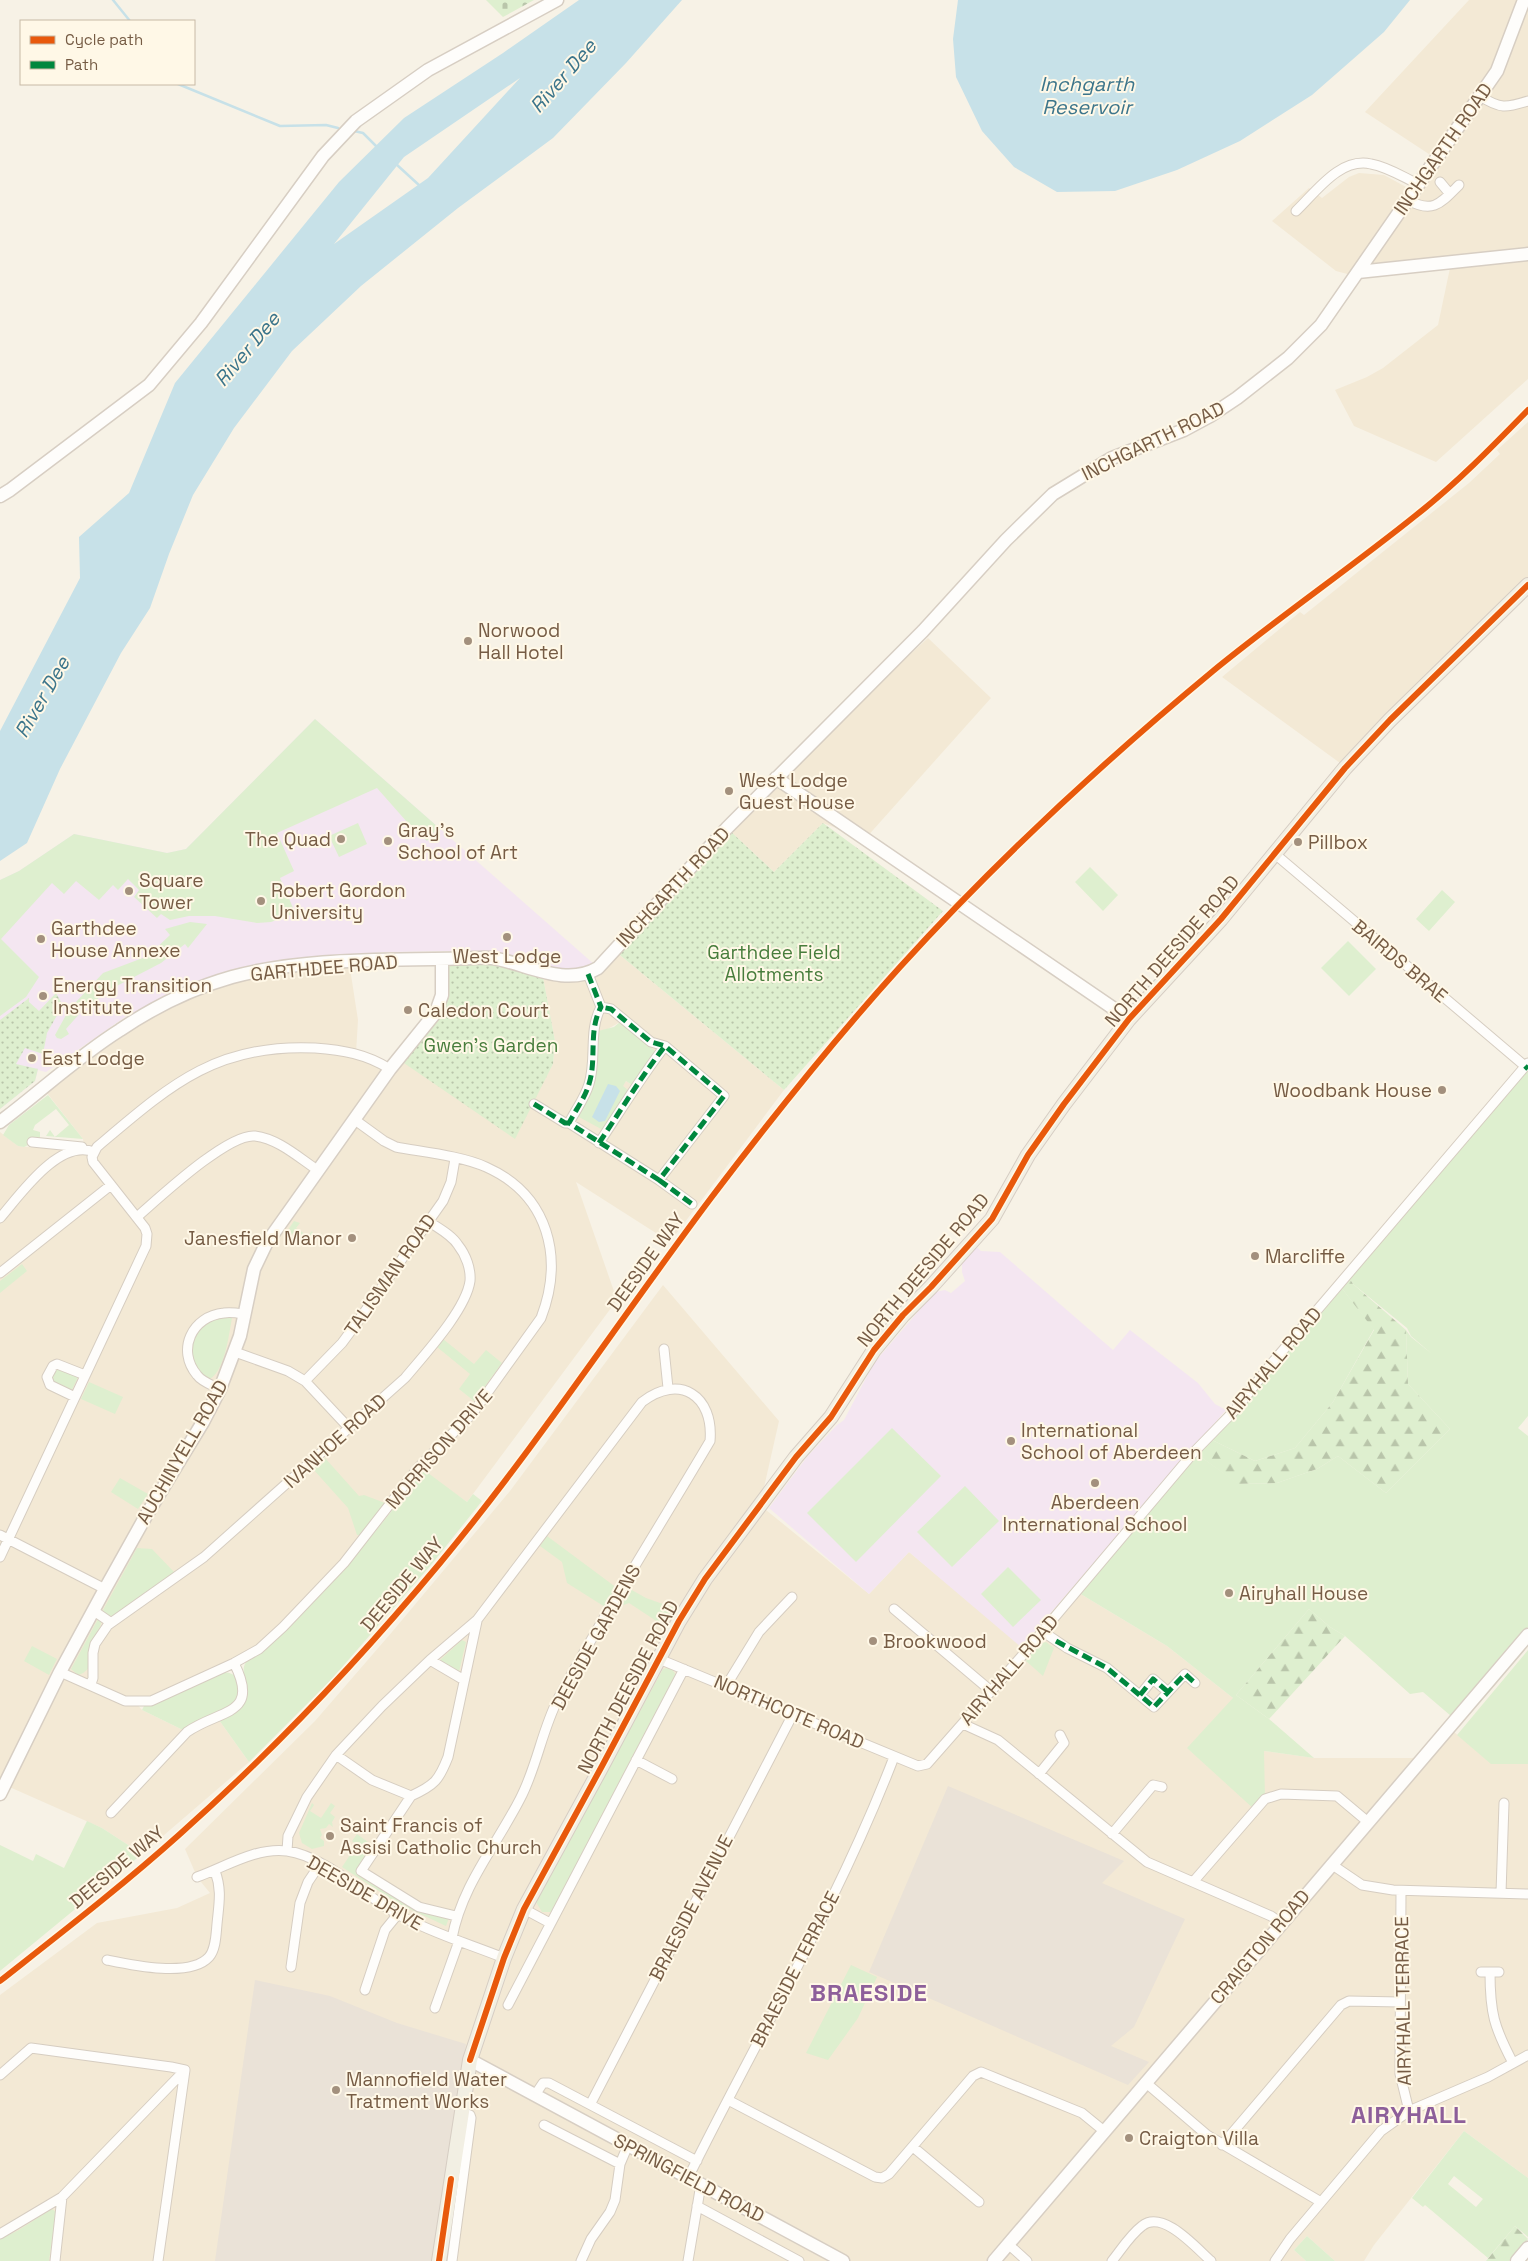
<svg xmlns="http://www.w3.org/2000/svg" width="1528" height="2261" viewBox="0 0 1528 2261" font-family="'Space Grotesk',sans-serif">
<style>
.residential{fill:#f3e9d5;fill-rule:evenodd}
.industrial{fill:#eae2d7}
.education{fill:#f4e6f1}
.green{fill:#deefcf;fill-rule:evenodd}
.forest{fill:url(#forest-firs)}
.cemetery{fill:url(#cemetery-stones)}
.garden{fill:url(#garden-dots)}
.water{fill:#c7e1e8;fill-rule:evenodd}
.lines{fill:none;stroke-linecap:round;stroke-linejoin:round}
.stream{stroke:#c7e1e8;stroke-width:2.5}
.street-casing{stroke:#d6cdc1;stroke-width:11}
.secondary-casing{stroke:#d7cec3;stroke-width:15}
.primary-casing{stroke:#d6cdc3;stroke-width:16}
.street{stroke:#fefdfb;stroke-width:9}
.secondary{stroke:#fefdfb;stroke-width:12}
.primary{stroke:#f2efe3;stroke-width:14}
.quiet{stroke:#00873e;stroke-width:5;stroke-dasharray:10 5;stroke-linecap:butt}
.cycleway-casing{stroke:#fff8e7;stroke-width:9}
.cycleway{stroke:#e8590c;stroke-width:6}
.poi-dot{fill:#a3907d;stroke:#fff8e7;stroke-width:2}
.labels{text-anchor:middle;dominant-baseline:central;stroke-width:4;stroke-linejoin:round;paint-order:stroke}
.street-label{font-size:19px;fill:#765c45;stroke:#fff8e7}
.poi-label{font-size:19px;fill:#765c45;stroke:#fff8e7;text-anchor:start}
.park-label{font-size:19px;fill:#487d3c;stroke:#fff8e7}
.water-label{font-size:20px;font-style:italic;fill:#3c758b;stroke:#fff8e7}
.district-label{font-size:24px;font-weight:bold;letter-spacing:1px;fill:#8d5f9a;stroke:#fff8e7}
</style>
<defs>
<pattern id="forest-firs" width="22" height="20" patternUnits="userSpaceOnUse" patternTransform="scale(1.25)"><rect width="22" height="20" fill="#deefcf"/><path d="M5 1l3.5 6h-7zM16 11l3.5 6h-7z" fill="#b9c5aa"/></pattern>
<pattern id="cemetery-stones" width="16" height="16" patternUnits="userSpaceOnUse" patternTransform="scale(1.25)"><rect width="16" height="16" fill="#deefcf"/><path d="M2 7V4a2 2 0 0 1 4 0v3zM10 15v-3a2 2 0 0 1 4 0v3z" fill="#b9c5aa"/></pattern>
<pattern id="garden-dots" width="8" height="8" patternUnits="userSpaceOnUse" patternTransform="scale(1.25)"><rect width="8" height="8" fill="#deefcf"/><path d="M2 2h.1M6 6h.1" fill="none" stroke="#b9c5aa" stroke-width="1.8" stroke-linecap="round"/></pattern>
</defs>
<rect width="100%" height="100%" fill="#f7f2e6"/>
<path class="residential" d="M1469 0H1520L1528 7V251L1355 276 1336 271 1272 221 1309 188 1322 198 1349 177 1359 173 1384 175 1419 194 1441 162 1365 112Z
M1528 258V379L1436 462 1354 426 1335 390 1367 377 1383 368 1438 325 1450 268Z
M1528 422V591L1417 701 1351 771 1222 677 1300 612 1304 615 1469 483 1500 454 1497 450Z
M928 638 991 698 865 839 823 823 774 872 727 828 776 778Z
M615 951 784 1090 670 1242 576 1182 617 1300 467 1502 418 1468 369 1533 270 1641 151 1701 135 1702 142 1710 187 1732 219 1720 249 1762 142 1854 102 1828 5 1785 0 1794V1132L18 1146 39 1148 44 1142 84 1147 83 1139 43 1088 106 1039 209 985 349 962 358 1020 356 1053 390 1069 398 1059 530 1107 553 1064 555 1041 542 972 578 975ZM620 1022 632 1085 626 1081 622 1086 595 1076 598 1051 606 1030Z
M663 1285 779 1421 760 1505 869 1594 909 1552 1027 1650 1079 1593 1167 1646 1233 1698 1264 1751 1314 1758H1412L1422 1757 1448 1727 1491 1763 1528 1764V2178L1464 2131 1374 2245 1364 2261H1335L1307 2236 1294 2250 1306 2261H0V1995L97 1923 177 1908 210 1893 197 1877 185 1849 315 1721 392 1632 510 1491Z"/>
<path class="industrial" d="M948 1786 1124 1861 1102 1883 1185 1919 1134 2027 1111 2046 1149 2062 1128 2085 869 1972Z
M255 1980 330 1996 397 2023 466 2044 433 2261H215Z"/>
<path class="education" d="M315 719 595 965 564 973 496 954 459 951 385 952 290 959 233 969 184 986 125 1017 46 1072 38 1070 35 1081 0 1109V880L19 871 74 834 167 853 186 849Z
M976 1246 981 1251 1000 1252 1113 1350 1130 1330 1198 1383 1215 1404 1226 1410 1021 1647 909 1552 869 1594 769 1508 807 1457 837 1425 844 1420 874 1363 935 1292 945 1290 951 1293 965 1281 962 1272V1261Z"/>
<path class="green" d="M315 719 438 827 427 841 407 822 377 788 277 833 294 871 280 878 294 910 301 907 303 910 271 922 257 923 215 916H189L170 920 161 914 157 918 134 897 139 890 128 879 118 890 113 885 99 900 76 881 64 894 52 883 1 939 39 977 26 997 0 1016V880L19 871 74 834 167 853 186 849Z
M358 823 367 844 339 857 329 836Z
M1090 867 1118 895 1103 911 1075 882Z
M1442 890 1455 902 1429 931 1416 919Z
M190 922 207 924 188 948 185 944 161 963 109 990 83 1010 75 1003 103 973 148 956 170 935 165 929Z
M1348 941 1376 969 1349 996 1321 968Z
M71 1006H74L81 1012 66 1029 69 1034 61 1039 57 1038 55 1035Z
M620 1022 654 1050 655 1055 632 1085 626 1081 623 1086 628 1090V1096L603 1130 577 1116 595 1076 598 1031 614 1027Z
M1528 1069V1416L1518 1428 1528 1436V1627L1451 1716 1423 1692 1410 1694 1345 1636 1330 1627 1309 1609 1236 1695 1269 1719 1314 1758 1264 1751 1265 1799 1255 1810 1187 1748 1233 1698 1167 1646 1079 1593 1194 1452 1239 1484 1277 1483 1317 1469 1338 1456 1386 1493 1450 1429 1408 1384 1406 1330 1411 1337 1432 1354 1411 1336 1407 1328 1353 1284 1348 1276Z
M48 1095 83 1139 46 1136 50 1130 55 1137 69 1125 56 1109 35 1125 33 1130 40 1132V1139L24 1147 18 1146 3 1135 9 1125Z
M294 1221 300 1223 296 1228 308 1236 312 1231 315 1239 312 1244 302 1246 305 1241 293 1233 290 1238 286 1233Z
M22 1264 27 1271 0 1293V1281Z
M1340 1286 1374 1329 1333 1402 1295 1448 1255 1461 1208 1438Z
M224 1316 232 1318C229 1334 225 1370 210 1379 198 1373 192 1367 192 1353 192 1330 202 1322 224 1316Z
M443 1339 474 1364 486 1350 502 1363 474 1401 459 1389 470 1374 437 1347Z
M57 1368 79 1375 71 1392 53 1382 51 1377Z
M89 1382 123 1397 115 1414 81 1399Z
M892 1428 941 1476 856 1562 807 1513Z
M325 1458 359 1496 364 1495 385 1503 360 1535H357L348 1508 313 1469Z
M424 1470 467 1502 473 1494 482 1501 431 1565 330 1681 249 1762 219 1720C269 1698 232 1674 248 1660 254 1655 261 1652 267 1647 326 1594 375 1533 424 1470Z
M120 1478 148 1494 138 1509 111 1492Z
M965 1486 999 1521 952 1567 917 1532Z
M547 1536 617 1588 605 1607 567 1583 562 1562 540 1546Z
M137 1548 152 1549 175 1573 112 1616 106 1615 103 1610Z
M1008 1567 1041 1600 1013 1627 981 1594Z
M630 1589 646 1598 674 1608 664 1626 629 1603 621 1606Z
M98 1619 101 1622C101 1629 95 1634 93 1640 88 1654 96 1670 78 1675L71 1669Z
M462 1640 466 1642 459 1672H456L440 1660Z
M1046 1642 1054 1648 1043 1676 1026 1661 1039 1644Z
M32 1646 57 1659 49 1675 24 1661Z
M1528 1650V1764H1491L1457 1735Z
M667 1668 672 1669 676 1675 553 1912H542L536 1902 663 1669Z
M223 1672C231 1673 236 1674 239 1682 248 1707 202 1722 185 1731L142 1710 144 1706 153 1704Z
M312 1803 314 1805 310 1811 321 1818 331 1803 335 1806 330 1813 335 1817 332 1822 333 1827 329 1824 326 1828 320 1829 322 1835 320 1838 324 1841V1846L312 1849 302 1843 299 1833Z
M87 1821 102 1828 142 1854 0 1971V1845L33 1861 36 1854 64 1868Z
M357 1834 372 1845 356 1870 402 1900 449 1918 446 1926 399 1904 342 1867 350 1855 352 1856 358 1854 361 1848 352 1841Z
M851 1965 877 1977 858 2018 828 2060 806 2053Z
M1464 2131 1528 2178V2237L1515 2226 1488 2258 1425 2205 1423 2207 1412 2198ZM1454 2176 1483 2199 1476 2207 1448 2184Z
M52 2209 56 2212 49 2261H0V2239L17 2231Z
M1307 2236 1335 2261H1306L1294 2250Z"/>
<path class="forest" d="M1348 1276 1353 1284 1406 1330 1408 1384 1450 1429 1386 1493 1338 1456 1317 1469 1277 1483 1238 1484 1194 1452 1208 1438 1255 1461 1295 1448 1333 1402 1374 1330 1340 1286Z
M1309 1609 1330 1627 1345 1636 1269 1719 1236 1695Z
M1515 2226 1528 2239 1509 2261H1486Z"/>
<path class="cemetery" d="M486 0H534L503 17Z"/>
<path class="garden" d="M823 823 943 911 784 1090 615 951 727 828 774 872Z
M478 958 542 972 555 1041 553 1064 515 1139 398 1059 436 1012 442 959Z
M56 993 61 1002 60 1010 47 1033 43 1054 25 1048 16 1064 38 1069 35 1081 0 1109V1020L29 998V1002L39 1011Z"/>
<path class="water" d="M579 0H682L626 63 553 138 458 208 361 286 292 351 234 428 193 495 169 554 150 608 121 653 60 769 27 843 0 861V731L80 578 79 537 129 493 175 383 339 182 404 118 503 53ZM520 78 428 178 334 244 404 157Z
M958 0H1410L1384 32 1312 95 1240 141 1177 170 1115 191 1057 192 1014 167 982 131 956 77 953 39Z
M608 1084 616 1086 620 1091 605 1121 599 1122 592 1117Z"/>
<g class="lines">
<path class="stream" d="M113 0 130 21
M178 84 280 126 326 125 338 128
M354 131 363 133 377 147
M396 164 420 186"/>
<defs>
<path id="street" d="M1480 96C1500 109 1506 108 1528 101
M1440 182 1450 194
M1408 200C1433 214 1441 203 1459 185
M1296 211C1316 192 1340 157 1371 164 1388 167 1403 177 1418 184
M1275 854 1525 1066
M588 974 601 1007C588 1031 597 1059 589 1084 585 1098 575 1111 569 1123L659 1180 724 1096 665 1046 651 1042 611 1009 601 1007
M534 1104 565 1123H569
M32 1142 82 1147
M599 1143C621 1110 641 1077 665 1046
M659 1180 692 1204
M137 1217C159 1198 228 1133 255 1136 279 1139 299 1158 319 1171
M0 1218C20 1195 59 1138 94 1152
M0 1273 111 1185
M664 1349 668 1388
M235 1352 288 1371 305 1381 349 1428
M305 1381 342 1343 356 1324 443 1201 451 1182 455 1159
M220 1389C212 1385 202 1382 197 1375 176 1350 192 1316 224 1313 230 1312 237 1313 243 1314
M75 1397 50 1385 47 1377 53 1366 57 1364 85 1375
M0 1535 105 1589
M0 1557 146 1246 147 1234 145 1228 93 1162 92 1157 97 1147C168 1087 215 1043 315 1048 343 1050 366 1054 390 1069
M894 1609 991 1691
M94 1611 110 1622
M1042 1631 1067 1648 1107 1668 1154 1707 1185 1674 1195 1683
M659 1659 918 1766 927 1764 1021 1657 1194 1452 1236 1409 1272 1363 1528 1063
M430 1660 464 1680
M60 1672 125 1701H151L234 1663 259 1649 283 1627 344 1563 418 1468 472 1414 541 1318C564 1258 549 1195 486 1167 462 1156 423 1152 396 1147L384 1141 355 1120
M91 1684 93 1678V1653L95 1644 108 1625 204 1557 405 1378C424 1355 466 1310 470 1281 471 1269 466 1255 458 1245 452 1235 438 1228 428 1221
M726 1686 759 1632 792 1597
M1140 1695 1153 1679 1168 1692
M963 1724 998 1740 1147 1862 1271 1916 1281 1923
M336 1755 372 1780 411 1796C435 1785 439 1780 448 1757L477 1621
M636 1760 672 1779
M1039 1774 1064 1743 1060 1735
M411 1796 361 1871 419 1907 456 1916
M111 1813 187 1732C220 1709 261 1716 234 1663
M1112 1834 1153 1785 1162 1787
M287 1851 288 1836 307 1797 336 1755 382 1706 430 1660 477 1620 642 1402C680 1373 714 1396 710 1441 660 1526 606 1610 559 1697 542 1729 537 1767 520 1799 496 1846 462 1885 452 1938
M1331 1864 1362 1885 1393 1890 1528 1894
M197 1877C225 1867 256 1847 287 1851 325 1856 365 1896 399 1915 432 1933 469 1944 504 1958
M1193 1882 1265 1799 1281 1794 1337 1796 1368 1822
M1401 1891 1400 2074 1409 2111
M1501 1893 1504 1803
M524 1909 550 1923
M107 1960C131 1965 190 1978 209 1957 216 1949 216 1934 217 1924 219 1903 222 1890 215 1871
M291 1967 300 1903 308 1882 320 1864
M1481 1972H1499
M1490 1972C1490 2013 1494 2027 1513 2063
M365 1990 385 1930 398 1914
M508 2005 684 1669
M435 2008 459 1941
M0 2075 31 2048 171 2067 185 2070 158 2261
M1145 2082 1207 2135 1321 2202
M535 2095 543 2083H549L697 2161
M728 2100 875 2177 882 2178 889 2174 973 2076 981 2072 1082 2113 1104 2131
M591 2103 793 1714
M544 2125 620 2164
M1222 2145 1341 2005 1349 2001 1400 2002
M913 2147 979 2202
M688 2178C757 2038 838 1903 894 1757
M697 2206 799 2261
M0 2234 62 2197 185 2070
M1008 2244 1027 2261
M55 2261 62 2197
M452 2261 471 2118 470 2115 461 2112
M581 2261 591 2239 610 2212 615 2200 620 2164 628 2145
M688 2261 701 2184
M1112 2261C1121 2250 1130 2235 1142 2226 1163 2209 1196 2248 1211 2261
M1275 2261 1290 2239 1381 2131 1409 2111 1488 2077 1528 2055"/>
<path id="secondary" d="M1358 272 1528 254
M0 496 10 490 149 385 201 323 323 156 356 121 428 70 557 0
M776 778 1129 1019
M0 1122C40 1092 77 1057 120 1030 154 1007 193 988 232 977 309 956 394 961 473 958 481 958 489 957 497 959 529 965 566 987 598 968L727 828 923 631 1006 540 1053 494 1112 458 1184 430 1210 416 1237 398 1288 358 1321 325 1497 71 1524 0
M0 1794 60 1672 105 1589 147 1514 203 1422 220 1389 240 1336 254 1269 266 1244 390 1069 436 1012 442 995V959
M470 2060 843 2261
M994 2261 1528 1635
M1517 2261 1528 2248"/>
<path id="primary" d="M439 2261 470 2060 504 1958 524 1909 602 1766 679 1621 705 1579 796 1457 831 1417 874 1350 903 1315 931 1287 992 1219 1028 1155 1064 1104 1129 1019 1221 919 1345 768 1390 720 1528 585"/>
</defs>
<use href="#street" class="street-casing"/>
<use href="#secondary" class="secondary-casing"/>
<use href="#primary" class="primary-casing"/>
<use href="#street" class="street"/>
<use href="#secondary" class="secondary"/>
<use href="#primary" class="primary"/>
<path class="quiet" d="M588 974 601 1007C588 1031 597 1059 589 1084 585 1098 575 1111 569 1123L659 1180 724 1096 665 1046 651 1042 611 1009 601 1007
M1525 1066 1528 1069
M534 1104 565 1123H569
M599 1143C621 1110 641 1077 665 1046
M659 1180 692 1204
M1056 1641 1107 1668 1154 1707 1185 1674 1195 1683
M1140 1695 1153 1679 1168 1692"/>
<defs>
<path id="cycleway" d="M0 1981C61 1933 122 1886 180 1834 274 1750 360 1659 440 1563 537 1446 620 1319 711 1198 771 1119 833 1041 900 967 997 860 1102 763 1213 671 1279 617 1349 569 1415 516 1456 484 1492 447 1528 410
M470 2060 504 1958 524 1909 602 1766 679 1621 705 1579 796 1457 831 1417 874 1350 903 1315 931 1287 992 1219 1028 1155 1064 1104 1129 1019 1221 919 1345 768 1390 720 1528 585
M439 2261 451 2179"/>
</defs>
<use href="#cycleway" class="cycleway-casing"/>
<use href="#cycleway" class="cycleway"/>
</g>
<g class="poi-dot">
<circle cx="468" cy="641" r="5"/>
<circle cx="729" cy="791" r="5"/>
<circle cx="341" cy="839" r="5"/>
<circle cx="388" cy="841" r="5"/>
<circle cx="1298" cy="842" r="5"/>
<circle cx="129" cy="891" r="5"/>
<circle cx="261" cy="901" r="5"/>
<circle cx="507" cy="937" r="5"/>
<circle cx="41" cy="939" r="5"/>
<circle cx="43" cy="996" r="5"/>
<circle cx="408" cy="1010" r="5"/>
<circle cx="32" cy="1058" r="5"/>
<circle cx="1442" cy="1090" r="5"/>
<circle cx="352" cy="1238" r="5"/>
<circle cx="1255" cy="1256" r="5"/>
<circle cx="1011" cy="1441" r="5"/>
<circle cx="1095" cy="1483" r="5"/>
<circle cx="1229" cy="1593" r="5"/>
<circle cx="873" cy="1641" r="5"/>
<circle cx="330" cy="1836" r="5"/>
<circle cx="336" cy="2090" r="5"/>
<circle cx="1129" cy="2138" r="5"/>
</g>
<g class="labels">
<g class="street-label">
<text transform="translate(1443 149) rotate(-55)">INCHGARTH ROAD</text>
<text transform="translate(1153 441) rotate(-26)">INCHGARTH ROAD</text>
<text transform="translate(673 887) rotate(-47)">INCHGARTH ROAD</text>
<text transform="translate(1172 951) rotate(-49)">NORTH DEESIDE ROAD</text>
<text transform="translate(1400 961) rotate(40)">BAIRDS BRAE</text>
<text transform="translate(324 968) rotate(-5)">GARTHDEE ROAD</text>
<text transform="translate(646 1262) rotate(-54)">DEESIDE WAY</text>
<text transform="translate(923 1270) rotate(-50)">NORTH DEESIDE ROAD</text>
<text transform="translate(390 1275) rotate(-55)">TALISMAN ROAD</text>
<text transform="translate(1273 1363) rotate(-50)">AIRYHALL ROAD</text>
<text transform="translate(335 1441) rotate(-42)">IVANHOE ROAD</text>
<text transform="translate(439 1449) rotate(-49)">MORRISON DRIVE</text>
<text transform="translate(182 1452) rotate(-60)">AUCHINYELL ROAD</text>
<text transform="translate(402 1584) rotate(-50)">DEESIDE WAY</text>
<text transform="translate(596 1637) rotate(-61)">DEESIDE GARDENS</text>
<text transform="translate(1009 1670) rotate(-49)">AIRYHALL ROAD</text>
<text transform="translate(628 1687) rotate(-62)">NORTH DEESIDE ROAD</text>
<text transform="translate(789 1712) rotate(23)">NORTHCOTE ROAD</text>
<text transform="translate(117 1867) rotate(-40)">DEESIDE WAY</text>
<text transform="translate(365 1893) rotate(30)">DEESIDE DRIVE</text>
<text transform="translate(691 1908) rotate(-63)">BRAESIDE AVENUE</text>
<text transform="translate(1260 1947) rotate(-50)">CRAIGTON ROAD</text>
<text transform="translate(795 1969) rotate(-63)">BRAESIDE TERRACE</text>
<text transform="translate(1403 2001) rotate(-91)">AIRYHALL TERRACE</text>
<text transform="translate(689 2178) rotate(28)">SPRINGFIELD ROAD</text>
</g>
<g class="poi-label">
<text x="478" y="630">Norwood<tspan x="478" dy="22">Hall Hotel</tspan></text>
<text x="739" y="780">West Lodge<tspan x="739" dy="22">Guest House</tspan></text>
<text x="398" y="830">Gray's<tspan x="398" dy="22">School of Art</tspan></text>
<text x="331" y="839" text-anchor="end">The Quad</text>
<text x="1308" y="842">Pillbox</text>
<text x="139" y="880">Square<tspan x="139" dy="22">Tower</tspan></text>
<text x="271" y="890">Robert Gordon<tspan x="271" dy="22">University</tspan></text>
<text x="51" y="928">Garthdee<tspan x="51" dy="22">House Annexe</tspan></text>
<text x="507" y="956" text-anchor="middle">West Lodge</text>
<text x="53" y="985">Energy Transition<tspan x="53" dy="22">Institute</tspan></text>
<text x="418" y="1010">Caledon Court</text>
<text x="42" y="1058">East Lodge</text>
<text x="1432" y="1090" text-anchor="end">Woodbank House</text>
<text x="342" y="1238" text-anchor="end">Janesfield Manor</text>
<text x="1265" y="1256">Marcliffe</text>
<text x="1021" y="1430">International<tspan x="1021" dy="22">School of Aberdeen</tspan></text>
<text x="1095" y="1502" text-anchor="middle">Aberdeen<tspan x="1095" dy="22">International School</tspan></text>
<text x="1239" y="1593">Airyhall House</text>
<text x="883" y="1641">Brookwood</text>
<text x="340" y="1825">Saint Francis of<tspan x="340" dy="22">Assisi Catholic Church</tspan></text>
<text x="346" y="2079">Mannofield Water<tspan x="346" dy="22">Tratment Works</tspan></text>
<text x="1139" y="2138">Craigton Villa</text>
</g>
<g class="park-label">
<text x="774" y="952">Garthdee Field<tspan x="774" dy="22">Allotments</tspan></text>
<text x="491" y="1045">Gwen's Garden</text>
</g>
<g class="water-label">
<text transform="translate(563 76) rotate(-49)">River Dee</text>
<text x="1087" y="84">Inchgarth<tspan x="1087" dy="23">Reservoir</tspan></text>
<text transform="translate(247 349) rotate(-50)">River Dee</text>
<text transform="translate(42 697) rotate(-60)">River Dee</text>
</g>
<g class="district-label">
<text x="869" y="1992">BRAESIDE</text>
<text x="1409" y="2114">AIRYHALL</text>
</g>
</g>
<rect x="20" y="20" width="175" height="65" fill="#fff8e7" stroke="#c8baa6"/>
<rect x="30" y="36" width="25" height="8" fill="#e8590c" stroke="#c8baa6"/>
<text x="65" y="45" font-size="15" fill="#765c45">Cycle path</text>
<rect x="30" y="61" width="25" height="8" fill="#00873e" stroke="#c8baa6"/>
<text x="65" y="70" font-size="15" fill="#765c45">Path</text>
</svg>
